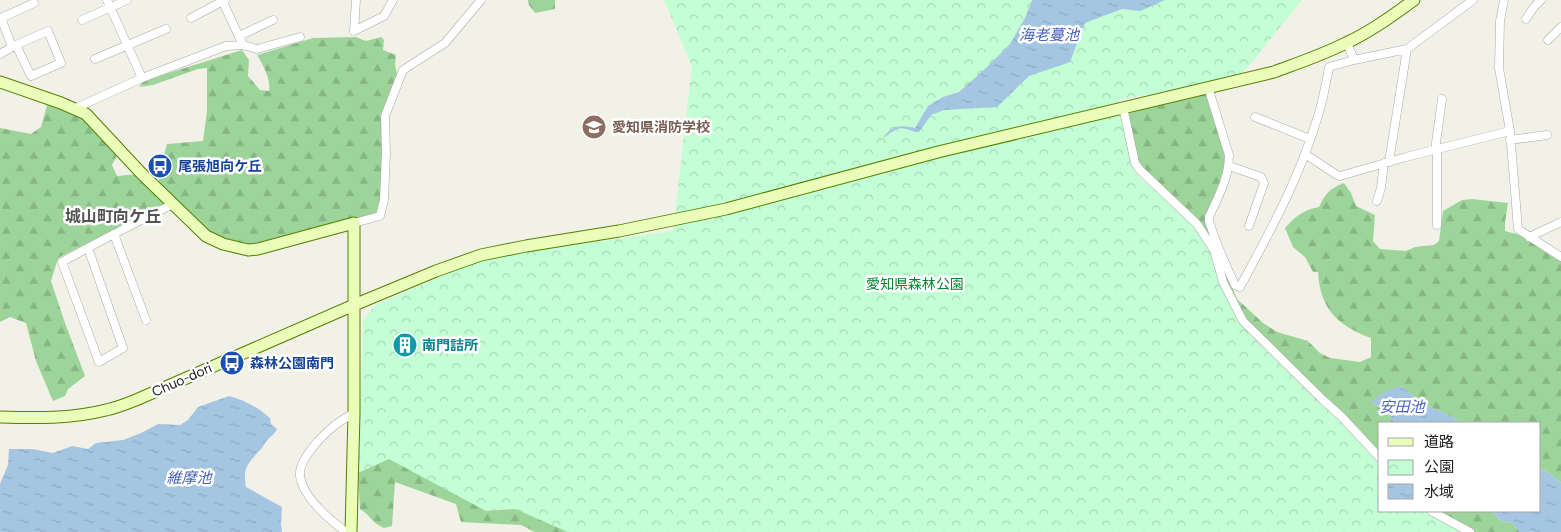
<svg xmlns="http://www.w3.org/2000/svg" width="1561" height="532" viewBox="0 0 1561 532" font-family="Figtree,'Noto Sans JP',sans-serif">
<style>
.forest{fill:url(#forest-firs)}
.park{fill:url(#park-crowns)}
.water{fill:url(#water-ripples)}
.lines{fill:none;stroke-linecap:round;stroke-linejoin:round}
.street-casing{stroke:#a8a8a8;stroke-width:9}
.secondary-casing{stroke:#548000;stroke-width:13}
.street{stroke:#fff;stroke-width:8}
.secondary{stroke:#eafeb9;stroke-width:11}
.labels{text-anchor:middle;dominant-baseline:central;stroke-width:5;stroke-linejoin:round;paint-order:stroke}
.education-label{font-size:14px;font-weight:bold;fill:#785e54;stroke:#fff;text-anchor:start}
.transit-label{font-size:14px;font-weight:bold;fill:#164399;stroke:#fff;text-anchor:start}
.park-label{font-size:14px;fill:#04852e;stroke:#fff}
.culture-label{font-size:14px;font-weight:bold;fill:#0d838f;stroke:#fff;text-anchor:start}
.street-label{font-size:14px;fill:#212121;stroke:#fff}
.water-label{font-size:15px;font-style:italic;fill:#4563ba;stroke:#fff}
.quarter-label{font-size:16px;font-weight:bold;fill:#545454;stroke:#fff}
</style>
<defs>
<pattern id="forest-firs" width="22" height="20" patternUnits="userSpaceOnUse" patternTransform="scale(1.25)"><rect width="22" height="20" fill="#9dd499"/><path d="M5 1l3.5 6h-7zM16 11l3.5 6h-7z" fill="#87b684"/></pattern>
<pattern id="park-crowns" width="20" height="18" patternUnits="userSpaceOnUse" patternTransform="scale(1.25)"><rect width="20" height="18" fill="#c3fed5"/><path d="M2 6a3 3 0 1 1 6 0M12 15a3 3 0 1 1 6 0" fill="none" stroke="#a7d9b7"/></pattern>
<pattern id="water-ripples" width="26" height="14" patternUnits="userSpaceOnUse" patternTransform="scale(1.25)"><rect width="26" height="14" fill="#a5c6e2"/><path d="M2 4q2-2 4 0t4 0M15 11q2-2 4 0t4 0" fill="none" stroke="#8eaac2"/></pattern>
</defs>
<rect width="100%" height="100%" fill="#f2f1e7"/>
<path class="forest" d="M528 0H555V9L535 13 529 5Z
M356 37 366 41 381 37 384 40 383 50 396 55 395 65 398 78 384 116 383 200 378 215 247 248 209 233 159 184V172L167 144 203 141 207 111V68L198 69 153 85 139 87 143 81 242 50 249 60 248 76 260 90 269 91C271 79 263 65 257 55L313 38Z
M1204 92 1208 96 1226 147 1227 170 1207 218 1212 240 1195 216 1141 167 1136 155 1127 114Z
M47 105 67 108 85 117 118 154 112 165 117 176 138 174 165 204 58 258 51 281 65 323 85 376 68 389 65 396 53 401 36 361 26 323 10 317 0 322V128L31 134 41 127Z
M1344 183 1351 193 1356 206 1375 215 1373 241 1380 249 1406 251 1415 247 1434 245 1439 241 1443 211 1462 200 1472 199 1508 203 1505 222V231L1541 241 1561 252V483L1550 474 1540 468V423H1459L1453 417 1425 405 1401 386C1391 390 1379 394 1372 402L1383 410 1396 423H1380V454L1243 318 1227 286 1221 259 1237 299 1263 323 1277 332 1308 341 1320 353 1330 358 1360 362 1371 357V338C1338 326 1320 309 1318 272H1313L1305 257 1293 247 1285 228C1296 216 1303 210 1319 207 1325 194 1329 189 1344 183Z
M375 405 727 532H535L521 525 461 522 456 504 395 482 392 526 384 528C372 523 371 516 360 509L358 473 360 414Z
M1436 511H1491L1501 521 1512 523 1520 532H1475Z"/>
<path class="park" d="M664 0H1302L1239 78 1118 100 1119 112 1122 117 1127 133 1133 168 1140 178 1184 215 1196 228 1212 251 1220 281 1235 314 1250 335 1380 460V511H1424L1464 532H568L515 509 486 511 389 459 358 473 363 321 374 306 479 260 524 252 673 231 692 66Z"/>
<path class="water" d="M1032 0H1165L1140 11 1122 9 1085 23 1070 62 1029 76 997 107 944 110 931 115 919 132C913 132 912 130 906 129 896 126 891 134 883 138 893 125 900 125 915 128L928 106 943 97 959 92 986 68 1010 44 1025 18Z
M1401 386 1425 405 1453 417 1459 423H1396C1388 415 1381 405 1370 402L1388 390Z
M229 396C245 400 257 407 270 418L271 424 277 429C275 433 273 435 269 438 266 441 264 445 262 448 249 462 242 467 246 487L282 507 281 524 282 532H0V484L8 465 9 449H32L53 453 72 446 88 449 96 443 123 440 141 433 158 424 180 425 188 420 198 407Z
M1540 468 1550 474 1561 483V532H1520L1512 523 1501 521 1491 511H1540Z"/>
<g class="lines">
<defs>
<path id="street" d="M222 0 243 45
M356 0 354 31 384 16 393 0
M1504 0 1500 21 1499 68 1510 131 1518 229 1561 257
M191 18 225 0
M1526 19 1534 7 1541 0
M82 20 127 0
M239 36 273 20
M1548 40 1561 27
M1347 43 1354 60 1407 49 1473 0
M0 54 16 45 48 31 61 63 31 76 16 45 11 44 1 18 34 3
M95 59 166 29
M142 78 226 46 243 45 257 49 300 37
M1208 87 1229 155C1229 178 1218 197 1209 217V221C1216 243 1225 264 1235 285L1240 287C1270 232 1300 177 1318 116 1323 100 1326 84 1329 67L1354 60
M1123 107 1135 163 1140 170 1197 224 1214 250 1223 282 1243 321 1322 399 1341 416 1380 458
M74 109 142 78 107 0
M1255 117 1310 139
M1510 140 1547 135
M1435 150 1442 99
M1305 154 1337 175 1340 176 1406 157 1510 131
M1389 162 1407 49
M1229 166 1261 177 1264 183 1249 226
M1377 201 1381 188 1384 163
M354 223 380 216 384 200 386 153 385 116 403 70 445 43 481 0
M1437 225V149
M114 234 146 320
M1529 237 1561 222
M88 248 123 348 99 362 62 262C98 242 135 223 173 204
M1431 511 1470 532
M346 532C330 520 303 497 300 476 298 459 323 435 334 426 340 421 347 417 354 413"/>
<path id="secondary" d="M0 82 61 103 86 114 141 173 206 236 223 244 248 250 258 249 354 223V413L351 532
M0 417C35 418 71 419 106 410 116 408 126 404 136 400L354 305 436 271 481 255 526 246 619 231 726 209 938 152 1274 72C1298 63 1322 55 1346 43 1370 32 1392 16 1414 0"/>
</defs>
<use href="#street" class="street-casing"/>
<use href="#secondary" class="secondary-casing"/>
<use href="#street" class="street"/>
<use href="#secondary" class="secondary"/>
</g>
<defs>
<symbol id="school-disc" viewBox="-11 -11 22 22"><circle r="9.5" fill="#8d6e63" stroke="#fff"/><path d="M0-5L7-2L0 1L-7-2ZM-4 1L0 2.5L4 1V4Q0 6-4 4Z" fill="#fff"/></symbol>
<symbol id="bus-disc" viewBox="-11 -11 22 22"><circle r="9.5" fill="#1a4fb4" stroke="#fff"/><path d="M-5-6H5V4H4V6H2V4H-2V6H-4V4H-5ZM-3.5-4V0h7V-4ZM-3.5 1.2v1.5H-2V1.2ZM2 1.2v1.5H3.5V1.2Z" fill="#fff"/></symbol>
<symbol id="building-disc" viewBox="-11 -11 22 22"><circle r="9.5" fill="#0f9aa8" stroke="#fff"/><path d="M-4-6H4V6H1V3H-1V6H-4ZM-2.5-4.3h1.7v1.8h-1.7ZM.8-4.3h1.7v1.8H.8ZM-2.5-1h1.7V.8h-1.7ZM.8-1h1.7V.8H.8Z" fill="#fff"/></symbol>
</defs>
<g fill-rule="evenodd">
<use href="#school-disc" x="580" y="113" width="28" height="28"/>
<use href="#bus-disc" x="146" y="152" width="28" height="28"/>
<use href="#building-disc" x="391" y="331" width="28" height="28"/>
<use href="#bus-disc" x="218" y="349" width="28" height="28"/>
</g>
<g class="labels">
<g class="education-label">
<text x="612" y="127">愛知県消防学校</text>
</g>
<g class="transit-label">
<text x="178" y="166">尾張旭向ケ丘</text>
<text x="250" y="363">森林公園南門</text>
</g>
<g class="park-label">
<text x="915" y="284">愛知県森林公園</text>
</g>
<g class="culture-label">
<text x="422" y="345">南門詰所</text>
</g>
<g class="street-label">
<text transform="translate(182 380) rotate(-24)">Chuo-dori</text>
</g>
<g class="water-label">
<text x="1049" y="35">海老蔓池</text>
<text x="1402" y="407">安田池</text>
<text x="189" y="478">維摩池</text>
</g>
<g class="quarter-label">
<text x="113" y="216">城山町向ケ丘</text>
</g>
</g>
<rect x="1378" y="422" width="162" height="90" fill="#ffffff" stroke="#a6a6a6"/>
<rect x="1388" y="438" width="25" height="8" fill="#eafeb9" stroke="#a6a6a6"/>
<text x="1424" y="447" font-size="15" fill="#212121">道路</text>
<rect x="1388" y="460" width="25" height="15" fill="url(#park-crowns)" stroke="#a6a6a6"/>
<text x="1424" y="472" font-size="15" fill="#212121">公園</text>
<rect x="1388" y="484" width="25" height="15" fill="url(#water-ripples)" stroke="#a6a6a6"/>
<text x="1424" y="497" font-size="15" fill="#212121">水域</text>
</svg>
